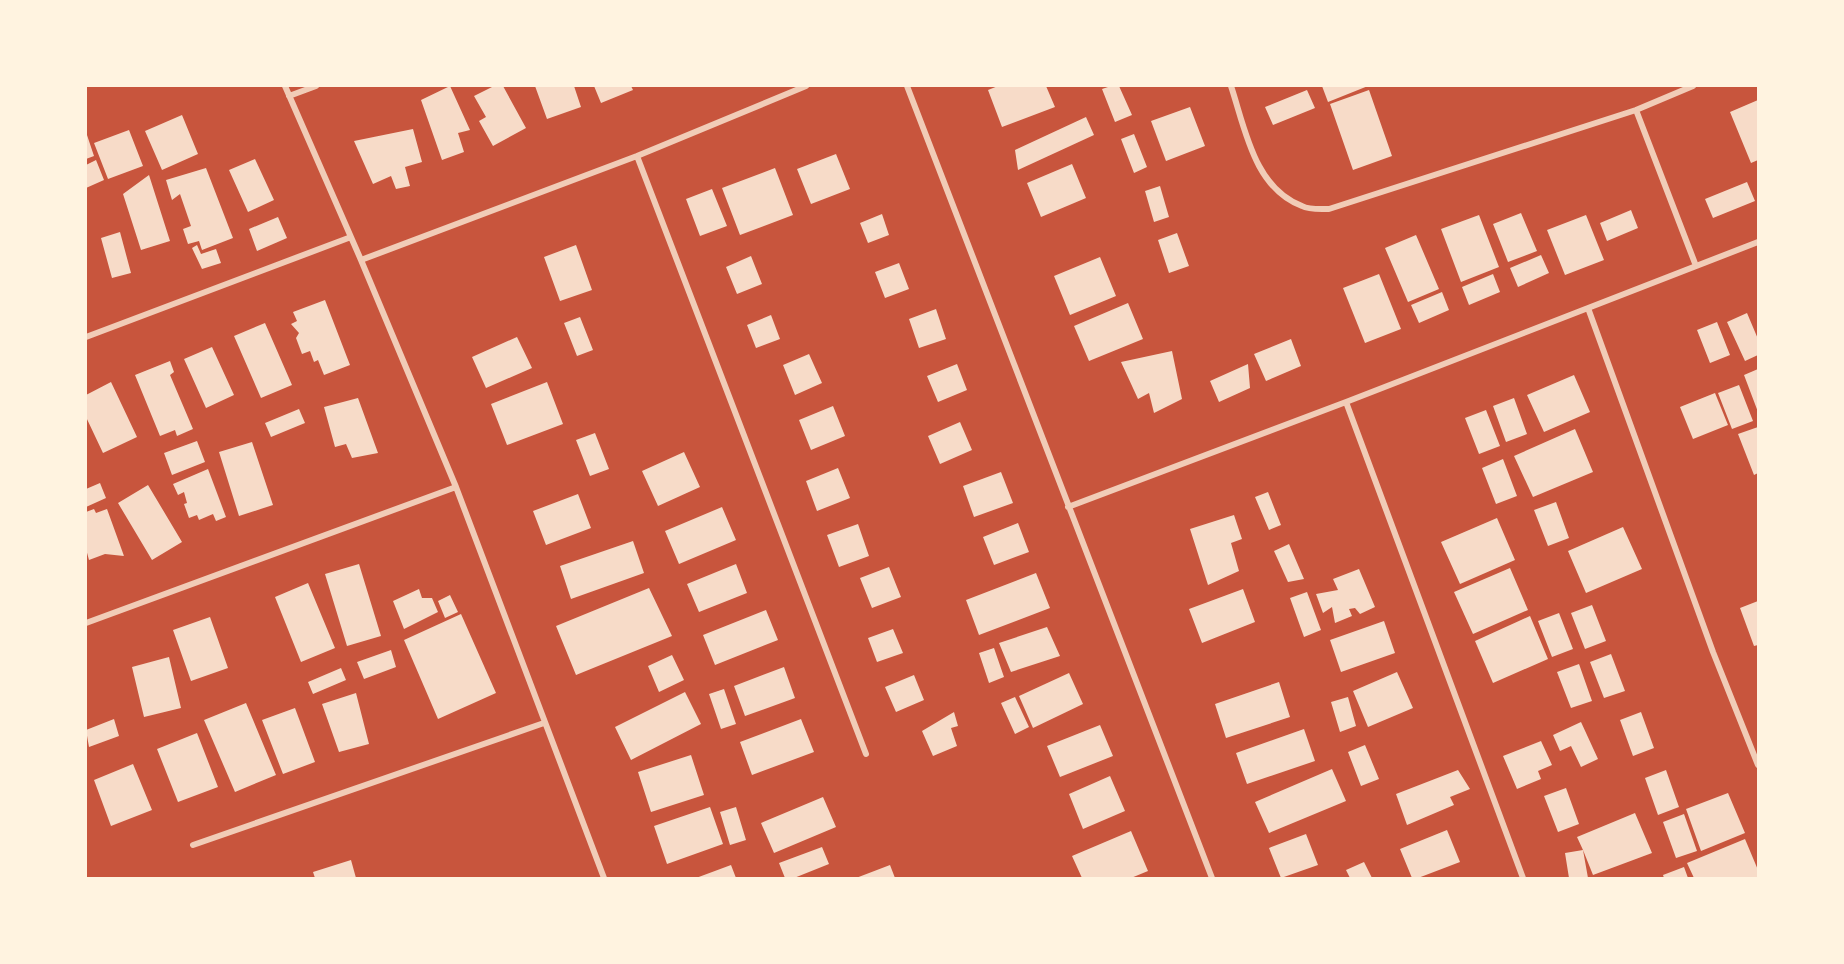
<svg xmlns="http://www.w3.org/2000/svg" width="1844" height="964" viewBox="0 0 1844 964" font-family="'Archivo Narrow',sans-serif">
<style>
.building{fill:#f7dbc8}
.lines{fill:none;stroke-linecap:round;stroke-linejoin:round}
.minor{stroke:#f1ccb7;stroke-width:6}
</style>
<rect width="100%" height="100%" fill="#c8553d"/>
<path class="building" d="M450 86 470 130 458 133 464 152 442 160 421 100Z
M494 86H503L526 128 493 146 479 121 486 117 474 96Z
M535 86H574L581 107 547 119Z
M594 86H631L633 90 601 103Z
M998 86H1046L1055 107 1002 127 988 90Z
M1111 86H1119L1132 115 1115 122 1102 89Z
M1322 86H1368L1328 102Z
M1307 90 1315 108 1273 125 1265 107Z
M1369 90 1392 156 1353 170 1330 104Z
M1758 100V160L1751 163 1730 112Z
M1190 107 1205 146 1166 161 1151 121Z
M182 115 198 154 162 170 145 131Z
M1086 117 1094 135 1018 170 1015 150Z
M413 129 422 162 405 167 410 186 396 189 391 176 373 184 354 141Z
M129 130 143 166 108 179 94 143Z
M86 132 94 156 86 159Z
M1134 134 1147 167 1134 173 1121 139Z
M836 154 850 189 811 204 797 169Z
M255 159 274 200 248 212 229 170Z
M96 160 104 180 86 188V165Z
M1072 164 1086 198 1041 217 1027 183Z
M206 168 233 238 202 250 199 241 188 244 183 229 191 226 180 194 172 200 166 180Z
M775 168 793 215 740 235 722 188Z
M149 175 170 241 141 250 123 194Z
M1747 182 1755 201 1713 218 1705 199Z
M1160 186 1169 217 1154 222 1145 191Z
M712 189 727 226 700 236 686 199Z
M1631 210 1638 228 1607 241 1600 223Z
M1521 213 1537 251 1508 262 1493 224Z
M882 214 889 235 868 243 860 223Z
M1479 215 1499 267 1461 282 1441 229Z
M1586 215 1604 260 1565 275 1547 230Z
M278 217 287 238 257 251 249 229Z
M120 232 131 273 112 278 101 238Z
M1177 233 1189 266 1169 273 1158 240Z
M1416 235 1439 289 1408 302 1385 248Z
M197 245 201 254 216 249 221 263 202 269 192 248Z
M576 245 592 290 560 301 544 257Z
M1541 255 1549 273 1518 287 1510 268Z
M751 256 762 284 737 294 726 267Z
M1100 257 1116 296 1070 315 1054 276Z
M899 263 909 289 885 298 875 272Z
M1379 274 1401 329 1365 343 1343 288Z
M1493 274 1500 292 1469 305 1462 287Z
M1442 292 1449 310 1419 323 1411 305Z
M325 300 350 365 324 375 318 360 314 362 310 351 302 354 296 338 299 333 291 324 297 321 293 312Z
M1128 303 1143 339 1089 361 1074 326Z
M936 309 946 339 919 348 909 319Z
M1747 313 1758 339V355L1745 361 1727 322Z
M771 315 780 339 756 348 747 325Z
M580 317 593 350 577 356 564 323Z
M1717 322 1730 355 1710 363 1697 330Z
M265 323 292 385 261 398 234 336Z
M517 337 532 368 486 388 472 357Z
M1291 339 1301 366 1266 381 1254 354Z
M212 347 234 395 206 408 184 359Z
M1172 351 1182 399 1154 413 1149 393 1138 399 1121 362Z
M809 354 822 383 795 395 783 365Z
M170 361 174 372 170 375 193 429 177 436 175 430 160 436 135 375Z
M957 364 967 390 938 402 927 376Z
M1248 364 1250 388 1219 402 1210 381Z
M1758 369V412L1744 375Z
M1574 375 1590 412 1544 432 1527 395Z
M111 382 137 437 103 453 86 417V395Z
M547 382 563 424 507 445 491 404Z
M1739 385 1753 421 1732 429 1718 393Z
M1715 393 1728 425 1693 439 1680 407Z
M358 398 378 453 352 458 346 444 335 447 324 407Z
M1514 398 1527 434 1506 442 1493 406Z
M833 406 845 436 811 450 799 420Z
M299 409 305 423 271 437 265 423Z
M1486 410 1500 446 1479 454 1465 418Z
M960 422 972 450 940 464 928 436Z
M1758 427V473L1754 475 1738 434Z
M1575 429 1593 472 1533 497 1514 456Z
M595 433 609 469 590 476 576 440Z
M197 441 205 462 172 475 164 453Z
M252 442 273 505 239 516 219 452Z
M684 452 700 487 658 506 642 471Z
M1503 459 1517 496 1496 504 1482 468Z
M838 468 850 498 817 511 806 481Z
M208 469 226 517 216 521 213 514 199 520 197 515 189 518 184 504 187 503 184 492 178 495 173 484Z
M1001 472 1013 503 974 517 963 486Z
M100 483 106 498 86 507V489Z
M148 485 182 542 152 560 118 503Z
M1268 492 1281 525 1269 530 1255 497Z
M578 494 591 528 546 545 533 511Z
M1556 502 1569 538 1548 546 1534 510Z
M722 507 736 540 679 564 665 531Z
M94 509 96 513 107 509 124 556 105 554 89 560 86 549V512Z
M1234 515 1242 539 1231 543 1239 571 1208 585 1190 529Z
M1497 518 1515 560 1460 584 1441 542Z
M1018 523 1029 552 994 565 983 537Z
M858 524 869 556 839 567 827 535Z
M1623 527 1642 569 1586 593 1568 551Z
M633 541 644 573 571 599 560 566Z
M1289 544 1304 579 1288 582 1274 551Z
M359 564 381 636 347 646 325 574Z
M736 564 747 593 699 612 687 584Z
M889 567 901 597 872 608 860 578Z
M1510 568 1528 610 1473 634 1454 592Z
M1359 569 1375 607 1360 614 1355 608 1349 609 1352 616 1335 623 1332 607 1323 613 1316 594 1338 590 1333 579Z
M1036 573 1050 608 979 635 966 600Z
M308 583 335 648 301 662 275 597Z
M649 588 672 636 576 675 556 626Z
M419 589 422 598H432L438 612 404 629 393 601Z
M1243 589 1255 622 1202 643 1189 609Z
M1307 592 1321 630 1304 637 1290 598Z
M450 595 458 612 445 618 438 601Z
M1758 601V645L1754 646 1740 608Z
M1592 605 1606 641 1585 649 1571 613Z
M766 610 778 640 715 665 703 635Z
M1559 613 1573 649 1552 657 1538 621Z
M461 614 496 693 438 719 404 640Z
M1530 616 1548 659 1493 683 1475 641Z
M210 617 228 668 191 681 173 630Z
M1384 621 1395 653 1341 672 1330 640Z
M1047 627 1060 656 1011 672 999 643Z
M893 629 903 653 877 662 868 638Z
M994 648 1004 677 989 683 979 653Z
M391 650 396 667 364 679 357 662Z
M1611 654 1625 691 1604 698 1590 662Z
M672 655 684 680 659 692 648 666Z
M169 657 181 708 144 717 132 667Z
M1579 664 1592 701 1571 708 1557 672Z
M784 667 795 698 745 716 734 686Z
M341 668 346 680 313 694 308 682Z
M1397 672 1413 708 1368 727 1353 691Z
M1069 673 1083 704 1033 728 1019 696Z
M914 675 924 700 896 712 885 687Z
M1279 682 1290 717 1226 738 1215 704Z
M724 689 736 724 721 729 709 694Z
M685 692 701 724 631 760 615 727Z
M356 693 369 744 339 752 322 704Z
M1015 697 1029 727 1015 734 1001 703Z
M1348 697 1356 726 1340 732 1331 702Z
M246 703 276 775 235 792 204 720Z
M295 708 315 762 283 774 262 720Z
M954 712 958 726 951 728 957 746 933 756 922 731Z
M1641 712 1654 748 1633 756 1620 720Z
M114 719 119 736 89 747 86 730Z
M801 719 814 752 752 775 740 742Z
M1581 722 1598 759 1581 767 1571 746 1560 751 1553 735Z
M1100 725 1113 756 1060 777 1047 746Z
M1304 729 1315 761 1247 784 1236 753Z
M197 733 218 787 178 802 157 749Z
M1541 741 1552 765 1538 771 1541 779 1517 789 1503 756Z
M1365 745 1379 779 1361 786 1348 752Z
M691 755 704 795 651 812 638 772Z
M133 764 152 810 111 826 94 780Z
M1332 769 1346 801 1269 833 1255 802Z
M1458 770 1470 789 1450 797 1454 805 1407 825 1396 794Z
M1666 770 1679 807 1658 815 1645 778Z
M1110 776 1125 811 1083 829 1069 794Z
M1566 788 1579 824 1558 832 1544 796Z
M1728 793 1745 833 1701 851 1686 809Z
M823 797 836 827 774 853 761 823Z
M710 807 723 844 667 864 654 826Z
M736 807 746 840 730 845 720 812Z
M1635 813 1652 853 1593 875 1583 850 1588 878H1569L1565 853 1583 850 1577 837Z
M1684 814 1697 851 1676 858 1663 822Z
M1447 830 1460 862 1418 878H1412L1400 849Z
M1131 831 1148 871 1131 878H1082L1072 856Z
M1306 834 1318 865 1281 878 1269 848Z
M1745 839 1758 870V878H1694L1687 863Z
M822 847 829 864 794 878H785L779 863Z
M351 860 356 878H315L313 872Z
M1364 862 1372 878H1350L1346 870Z
M731 865 736 878H696Z
M890 865 895 878H856Z
M1684 867 1688 878H1664L1663 875Z"/>
<g class="lines">
<path class="minor" d="M285 86 361 260 456 487 604 878
M907 86 1212 878
M1231 86C1245 128 1254 188 1302 206 1309 210 1321 209 1329 209L1636 110 1693 86
M289 96 316 86
M1636 110 1696 266
M637 156 866 754
M361 260 637 156 806 86
M1588 308 1713 652 1758 765
M86 337 351 237
M1346 402 1523 878
M1068 507 1346 402 1758 242
M86 623 456 487
M193 845 544 723"/>
</g>
<rect width="1844" height="964" fill="none" stroke="#fff3e0" stroke-width="174"/>
</svg>
